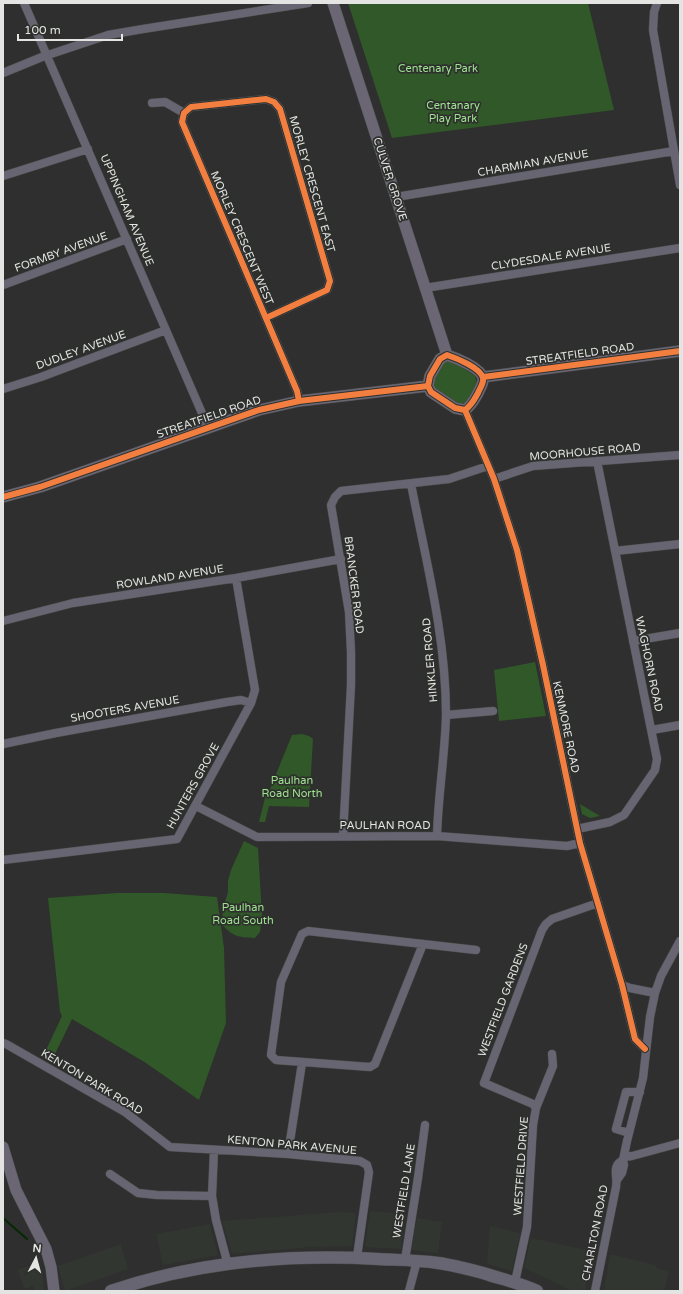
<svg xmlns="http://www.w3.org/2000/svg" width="683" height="1294" viewBox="0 0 683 1294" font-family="'Varela Round',sans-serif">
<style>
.built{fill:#313730}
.green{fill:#315828}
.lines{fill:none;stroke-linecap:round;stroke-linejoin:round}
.stream{stroke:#072804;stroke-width:2}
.street-casing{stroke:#4b4c4b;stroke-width:9}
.secondary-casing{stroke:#4b4c4b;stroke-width:12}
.primary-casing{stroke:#4b4c4b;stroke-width:13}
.street{stroke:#676571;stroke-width:8}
.secondary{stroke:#6a6674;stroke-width:11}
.primary{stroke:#676572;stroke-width:12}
.cycleway-casing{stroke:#2e302d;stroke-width:8}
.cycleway{stroke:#f27e40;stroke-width:6}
.labels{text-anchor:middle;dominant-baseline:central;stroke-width:3.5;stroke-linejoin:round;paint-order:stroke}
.park-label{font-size:11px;fill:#9fe391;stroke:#2e302d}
.street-label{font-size:11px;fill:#e4e5e3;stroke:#2e302d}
</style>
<rect width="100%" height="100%" fill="#2e2f2e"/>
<path class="built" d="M370 1211 405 1214 401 1249 365 1247Z
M339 1212 356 1213 352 1246 311 1247 232 1254 222 1221Z
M417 1218 442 1222 438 1253 411 1250Z
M210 1224 218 1255 163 1265 156 1234Z
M490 1226 520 1233 512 1271 487 1264Z
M531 1238 591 1251 585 1291H573L524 1268Z
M121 1244 128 1269 65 1291 58 1266Z
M610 1254 656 1265V1268L669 1271 664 1291H604Z
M41 1261 44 1291H35L33 1286 25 1289 17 1270Z"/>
<path class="green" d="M348 3H588L614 110 392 138Z
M444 362H454L475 376 477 383 467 403C455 406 443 395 434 388L433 382Z
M535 662 546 716 499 721 494 670Z
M302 734 309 736 313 739 309 807 269 806 265 822H259L265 798 270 789 292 735Z
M580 804 600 816 590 818 582 814Z
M244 841 258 848 262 915 260 932 255 938C238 937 234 937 222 925L223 909 228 892V881L231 870Z
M117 893H164L217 897 224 948 226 1023 199 1100 146 1063 72 1019 55 1054 46 1050 62 1016 60 1012 48 898Z"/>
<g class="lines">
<path class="stream" d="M3 1218 27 1239"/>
<defs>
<path id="street" d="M24 3 208 427
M657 3 654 12 653 30 680 185
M3 73 42 57 108 35 143 29 308 3
M152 103 165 102 184 113
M3 176 88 149
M396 197 674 151
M3 285 127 239
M425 288 680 248
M266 318 327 290 330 281 280 109 274 102 266 99 191 107 184 113 182 122 297 391 299 401
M3 389 41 377 166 330
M465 410 494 479 517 550 543 665 580 843 622 985 635 1039 645 1049
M494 479 533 466 680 455
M411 484C426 561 446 636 446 715 445 755 438 796 437 836
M615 551 680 544
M3 621 73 603 236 578 341 559
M633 641 680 633
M446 715 493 711
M652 730 680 725
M3 744 56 733 227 702 241 700 251 703
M196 806 257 837 437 836 567 846 580 843
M577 829 610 822 624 815 655 770 657 759 597 461
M343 836 351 685V652L349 612 331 505 335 497 341 491 449 479 488 466
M3 860 177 839 251 703 255 690 236 578
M423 944 375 1064 370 1067 276 1060 271 1055 281 982 302 934 308 931 476 950
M622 985 630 988 655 993
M3 1043 6 1044 125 1112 170 1147 288 1154 360 1161 367 1165 369 1172 357 1257
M536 1108 533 1104 484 1083 542 930 546 924 552 919 598 903
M629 1133 616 1129 626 1092H640
M214 1150 212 1196 216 1220 228 1265
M288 1154 302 1063
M624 1157 632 1156 680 1143
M110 1174 138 1193 157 1195 212 1196
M617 1180 622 1173 624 1165 623 1160 627 1141 643 1078 650 1017 655 993 661 976 680 941
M405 1260 418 1178 425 1125
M515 1282 527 1227 533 1125 536 1108 553 1066 552 1054
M409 1291 417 1261
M595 1291C602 1256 609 1222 616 1187 618 1176 611 1166 623 1160"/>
<path id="secondary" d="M333 3 447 355
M447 355C456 358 481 368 483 378 484 383 480 388 478 393 474 400 472 405 465 410L455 408 431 392 428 386 430 376 440 359Z
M483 377 680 351
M3 497 40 487 259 410 299 401 428 386
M3 1147 16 1190 46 1249 51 1267 54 1291"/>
<path id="primary" d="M111 1291C196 1262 289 1254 378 1259 398 1260 418 1260 438 1263 453 1265 468 1269 483 1273 501 1279 520 1283 537 1291"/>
</defs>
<use href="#street" class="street-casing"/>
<use href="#secondary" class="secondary-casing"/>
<use href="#primary" class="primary-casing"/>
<use href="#street" class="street"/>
<use href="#secondary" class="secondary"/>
<use href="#primary" class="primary"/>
<defs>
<path id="cycleway" d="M266 318 327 290 330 281 280 109 274 102 266 99 191 107 184 113 182 122 297 391 299 401
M447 355C456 358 481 368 483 378 484 383 480 388 478 393 474 400 472 405 465 410L455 408 431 392 428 386 430 376 440 359Z
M483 377 680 351
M465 410 494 479 517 550 543 665 580 843 622 985 635 1039 645 1049
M3 497 40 487 259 410 299 401 428 386"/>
</defs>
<use href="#cycleway" class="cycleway-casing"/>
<use href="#cycleway" class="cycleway"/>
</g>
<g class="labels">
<g class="park-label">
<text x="438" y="68">Centenary Park</text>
<text x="453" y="105">Centanary<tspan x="453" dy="13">Play Park</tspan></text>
<text x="292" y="780">Paulhan<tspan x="292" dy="13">Road North</tspan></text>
<text x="243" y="907">Paulhan<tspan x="243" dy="13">Road South</tspan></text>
</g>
<g class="street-label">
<text transform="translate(533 163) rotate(-10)">CHARMIAN AVENUE</text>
<text transform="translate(390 179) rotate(72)">CULVER GROVE</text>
<text transform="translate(312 184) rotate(74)">MORLEY CRESCENT EAST</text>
<text transform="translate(127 210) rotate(67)">UPPINGHAM AVENUE</text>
<text transform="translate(242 238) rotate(67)">MORLEY CRESCENT WEST</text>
<text transform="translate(61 252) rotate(-20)">FORMBY AVENUE</text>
<text transform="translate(551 257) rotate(-9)">CLYDESDALE AVENUE</text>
<text transform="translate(81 350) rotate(-20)">DUDLEY AVENUE</text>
<text transform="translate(580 354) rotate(-8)">STREATFIELD ROAD</text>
<text transform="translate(209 417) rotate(-19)">STREATFIELD ROAD</text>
<text transform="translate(585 452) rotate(-5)">MOORHOUSE ROAD</text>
<text transform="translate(170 577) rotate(-9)">ROWLAND AVENUE</text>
<text transform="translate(354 585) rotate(83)">BRANCKER ROAD</text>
<text transform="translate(430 660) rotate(-95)">HINKLER ROAD</text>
<text transform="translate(649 664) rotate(78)">WAGHORN ROAD</text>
<text transform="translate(125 709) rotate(-10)">SHOOTERS AVENUE</text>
<text transform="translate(566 727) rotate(78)">KENMORE ROAD</text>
<text transform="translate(193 786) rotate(-61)">HUNTERS GROVE</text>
<text x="385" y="825">PAULHAN ROAD</text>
<text transform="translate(503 1000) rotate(-69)">WESTFIELD GARDENS</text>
<text transform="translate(92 1082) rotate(31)">KENTON PARK ROAD</text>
<text transform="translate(292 1145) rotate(5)">KENTON PARK AVENUE</text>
<text transform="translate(521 1166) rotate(-86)">WESTFIELD DRIVE</text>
<text transform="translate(404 1191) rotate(-81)">WESTFIELD LANE</text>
<text transform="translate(595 1233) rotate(-79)">CHARLTON ROAD</text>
</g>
</g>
<rect width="683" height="1294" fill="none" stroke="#e4e5e3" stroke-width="8"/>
<g transform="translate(36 1258) rotate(6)" stroke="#2e302d" stroke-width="3" paint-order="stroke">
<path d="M0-3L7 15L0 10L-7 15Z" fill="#e4e5e3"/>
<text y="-6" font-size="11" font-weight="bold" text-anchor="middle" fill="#e4e5e3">N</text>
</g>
<path d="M18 34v6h104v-6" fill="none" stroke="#e4e5e3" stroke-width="2"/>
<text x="24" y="34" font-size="12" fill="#e4e5e3" stroke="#2e302d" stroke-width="3" paint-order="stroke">100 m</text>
</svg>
